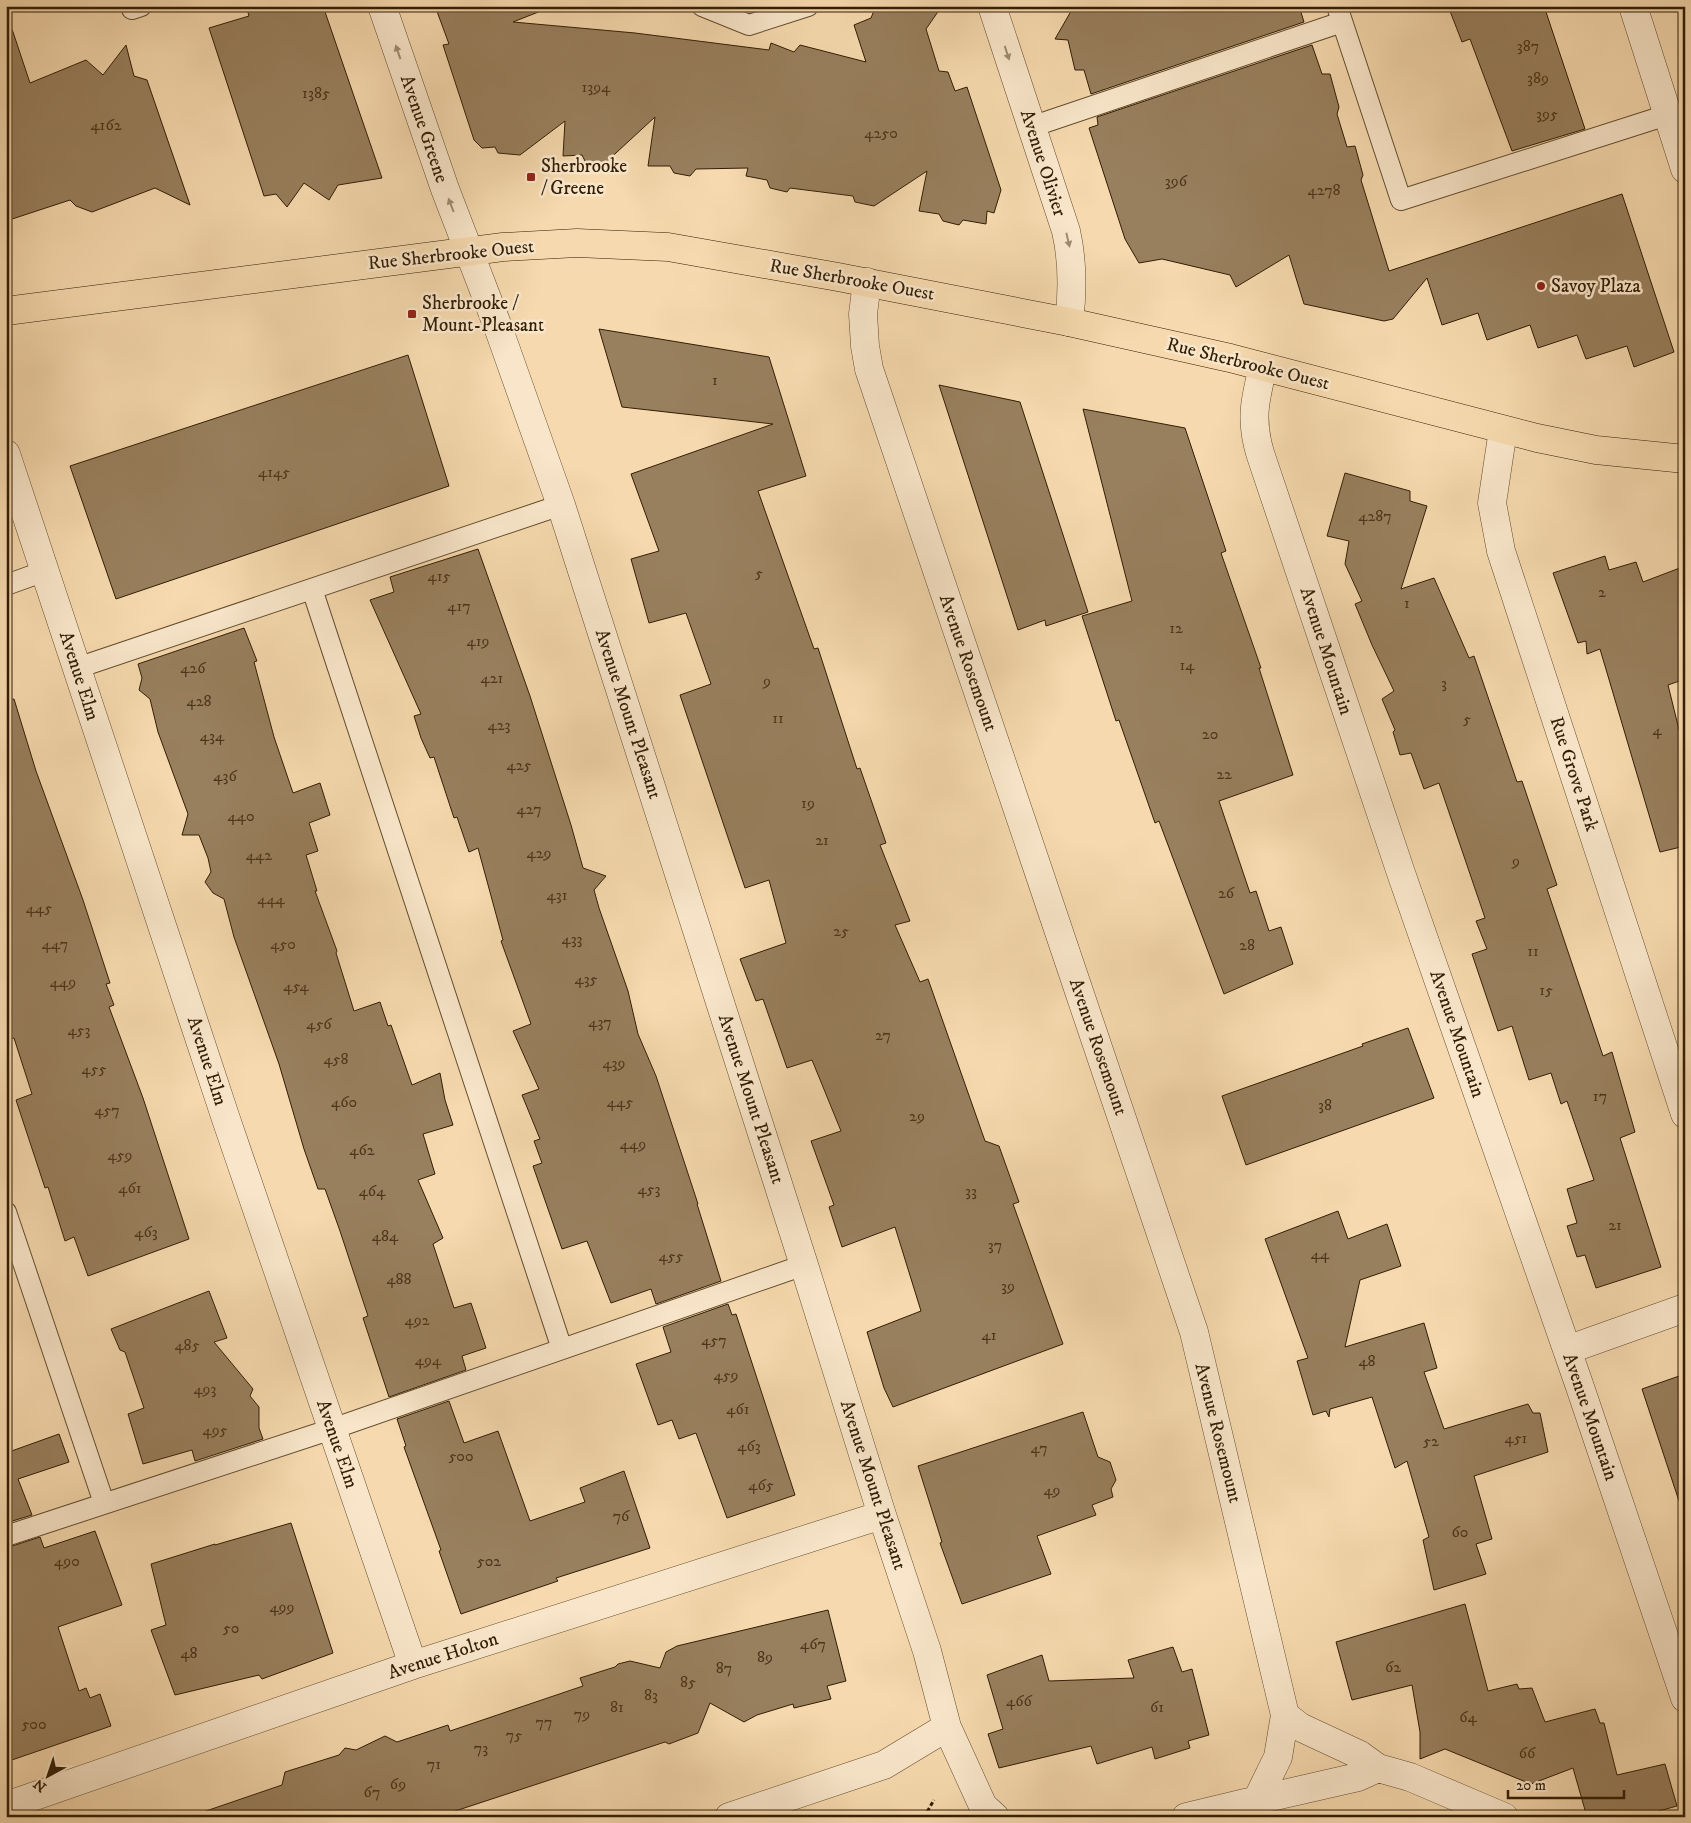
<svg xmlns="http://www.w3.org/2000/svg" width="1691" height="1823" viewBox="0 0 1691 1823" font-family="'IM FELL DW Pica',serif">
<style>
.building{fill:#987f5d;stroke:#321e05}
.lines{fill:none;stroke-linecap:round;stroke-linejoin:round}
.service-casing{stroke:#634d2f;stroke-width:22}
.minor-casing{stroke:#634d2f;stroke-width:29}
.primary-casing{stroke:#321e05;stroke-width:29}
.path{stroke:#321e05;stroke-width:3;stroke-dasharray:4 2.5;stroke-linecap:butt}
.service{stroke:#f9e6ca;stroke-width:20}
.minor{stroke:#f9e6ca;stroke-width:28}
.primary{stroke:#f6d9ae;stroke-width:28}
.oneway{fill:#9f8c71}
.poi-dot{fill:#8f2418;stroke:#f9e6ca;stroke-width:2}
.labels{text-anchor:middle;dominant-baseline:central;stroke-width:5;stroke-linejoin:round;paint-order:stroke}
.number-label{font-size:16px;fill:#4c361b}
.street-label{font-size:19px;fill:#321e05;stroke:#f9e6ca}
.poi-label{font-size:19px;fill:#321e05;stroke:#f9e6ca;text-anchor:start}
</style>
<rect width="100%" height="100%" fill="#f6d9ae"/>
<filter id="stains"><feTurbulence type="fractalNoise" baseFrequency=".004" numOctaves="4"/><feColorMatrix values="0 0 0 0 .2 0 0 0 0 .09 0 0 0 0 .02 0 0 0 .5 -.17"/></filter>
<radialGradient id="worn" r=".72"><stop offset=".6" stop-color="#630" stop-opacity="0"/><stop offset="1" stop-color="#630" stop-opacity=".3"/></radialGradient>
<path class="building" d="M246 6H323L382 178 338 185 329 200 304 183 287 207 276 194 264 196 209 28 249 16Z
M435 6H546V9L513 22 635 33 769 50 771 43 794 52 800 45 866 62 854 25 871 18 875 8 887 6H942L926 29 939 71 948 72 955 91 967 87 1001 190 994 213 987 211 986 224 963 220 959 225 943 221 939 214 919 211 927 171 874 206 855 202 853 196 790 188 787 192 770 188 767 180 746 176 748 168 696 169 690 176 674 173 670 166H648L655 117 604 164 586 163 582 155 563 156 565 121 520 155 498 153 495 147 482 148 474 140 443 45 449 44Z
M1074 6H1299L1304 22 1091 94 1084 70H1075L1068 40 1055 39Z
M1448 6H1544L1585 129 1512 151 1470 39 1462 42Z
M12 29 30 83 86 60 103 75 126 45 134 76 147 80 190 205 155 188 92 212 76 206 70 200 6 221V30Z
M1312 45 1322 74H1330L1339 107 1337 114 1347 147 1355 146 1363 175 1361 180 1389 271 1622 194 1674 352 1634 367 1627 346 1586 359 1577 335 1538 348 1530 325 1487 340 1478 313 1442 325 1427 278 1393 319 1384 321 1304 304 1289 255 1236 287 1230 275 1162 259 1139 263 1125 239 1089 128 1098 125 1097 117Z
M599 329 769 357 806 476 758 491 814 649 818 648 857 769 860 768 886 843 880 845 910 921 895 925 920 982 928 979 985 1141 999 1146 1019 1202 1013 1204 1063 1344 893 1407 884 1388 867 1332 921 1311 895 1227 842 1247 829 1207 834 1205 811 1141 841 1131 812 1060 787 1068 763 999 756 1001 740 959 786 943 769 880 745 888 680 695 711 684 686 613 649 623 631 559 659 551 631 474 773 424 622 407Z
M408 355 449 486 116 599 70 466Z
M939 385 1020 402 1088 612 1046 626 1045 620 1018 630Z
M1083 409 1185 428 1226 551 1221 553 1261 668H1259L1293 775 1219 801 1250 893 1256 891 1269 931 1281 927 1293 964 1224 994 1159 821 1155 823 1119 720 1116 721 1082 616 1132 601Z
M1345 473 1410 491V501L1427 506 1401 589 1434 578 1469 658 1474 656 1517 782 1522 781 1557 885 1547 889 1603 1056 1612 1052 1635 1132 1620 1138 1661 1267 1596 1288 1585 1255 1577 1257 1567 1226 1577 1223 1567 1189 1594 1180 1567 1101 1561 1104 1551 1073 1529 1080 1512 1026 1498 1031 1472 954 1487 949 1476 921 1485 918 1439 783 1424 789 1411 753 1400 755 1393 732 1395 730 1382 699 1394 691 1372 645 1355 604 1362 601 1345 564 1349 541 1327 536Z
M478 549 530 696 571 825 583 868 606 876 594 890 599 908 628 991 638 1034 656 1076 698 1204H697L721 1281 656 1304 651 1289 611 1303 587 1241 562 1249 533 1166 542 1163 534 1141 540 1139 522 1095 539 1089 513 1031 531 1024 501 941 503 940 478 848 469 852 457 817 454 818 434 757 430 758 421 738 414 716 421 714 370 600 394 592 390 577Z
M1605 556 1609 570 1636 562 1643 582 1685 566V679L1668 685 1685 754V846L1660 852 1600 649 1587 654 1586 641 1578 643 1553 573Z
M244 628 257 661 254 662 274 737 293 793 320 783 330 815 309 823 318 851 306 855 317 891H315L337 951 336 953 354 1011 380 1002 388 1026 391 1025 412 1085 440 1073 445 1100 453 1125 423 1134 435 1174 418 1180 443 1238 433 1244 454 1308 471 1303 486 1348 462 1356 466 1370 389 1397 363 1318 368 1316 340 1231 325 1189H318L304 1149 279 1064 234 937 224 899 213 893 205 882 211 872 208 858 199 835H182L188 814 158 732 150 699 139 690 142 678 138 664Z
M14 699 36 771 83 900 110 983 106 984 114 1005 109 1007 143 1098 189 1239 88 1276 74 1237 65 1241 48 1187 45 1188 16 1100 32 1094 14 1038 6 1041V700Z
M1408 1028 1434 1098 1246 1165 1222 1096 1363 1046 1362 1044Z
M1338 1211 1348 1239 1387 1224 1401 1266 1360 1280 1345 1347 1424 1323 1437 1368 1424 1372 1444 1429 1528 1404 1533 1413H1540L1548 1452 1474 1476 1492 1539 1476 1544 1486 1574 1434 1590 1423 1540 1429 1537 1407 1461 1395 1468 1372 1397 1330 1409 1329 1417 1326 1411 1313 1415 1297 1361 1308 1358 1265 1239Z
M209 1291 227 1338 214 1342 253 1389 250 1396 259 1407V1428L263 1439 195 1461 192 1450 143 1464 128 1414 144 1408 125 1352 120 1350 111 1329Z
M728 1304 732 1315 736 1314 795 1495 727 1518 696 1433 679 1439 672 1420 658 1425 636 1364 671 1352 663 1327Z
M1685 1374V1500L1679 1501 1642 1389Z
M449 1401 464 1443 498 1431 530 1521 585 1502 580 1488 624 1471 650 1548 556 1578 558 1581 461 1614 439 1551 441 1550 404 1447 406 1446 397 1419Z
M1083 1412 1098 1457 1110 1462 1116 1480 1111 1489 1113 1497 1092 1505 1096 1515 1037 1536 1051 1574 962 1604 940 1543 942 1542 918 1466Z
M59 1434 69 1462 18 1479 32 1515 6 1523V1453Z
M291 1523 333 1653 262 1679 259 1675 175 1695 151 1630 166 1625 151 1564 215 1544V1545Z
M95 1531 122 1605 58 1627 79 1691 86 1688 90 1698 100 1694 111 1726 6 1762V1548L40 1537 44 1548Z
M1465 1604 1488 1691 1517 1684 1519 1689 1532 1688 1545 1722 1595 1709 1600 1723H1604L1617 1775 1665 1764 1677 1806 1637 1817H1587L1573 1768 1531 1784 1445 1749 1420 1759V1732L1412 1685 1352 1700 1336 1642Z
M828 1610 846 1681 827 1686 831 1699 794 1708 793 1704 757 1715 744 1722 710 1703 698 1733 669 1744 665 1742 437 1817H204L203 1812 282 1785 285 1772 339 1755 345 1748 356 1750 385 1736 397 1742 448 1725 450 1731 583 1686 580 1678 615 1667 618 1664 630 1661 660 1668 666 1652 677 1646Z
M1173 1647 1182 1672 1192 1669 1209 1735 1188 1741 1190 1748 1155 1759 1152 1747 1097 1764 1091 1746 999 1768 988 1734 1003 1729 987 1675 1042 1655 1049 1681 1134 1678 1128 1660Z"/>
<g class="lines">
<defs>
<path id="service" d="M131 6 132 9 141 6
M702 6 749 25 808 6
M1337 6 1401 200 1667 115
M1031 127 1342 22
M6 585 45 571
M312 589 562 1349
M77 668 561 505
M6 1212 104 1503
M6 1536 332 1429 804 1265"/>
<path id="minor" d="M382 6 445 189 498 327 561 505 804 1265 882 1515 927 1651 947 1727 983 1806 995 1817
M992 6 1066 231C1073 262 1073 290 1069 322
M1633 6 1685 169
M867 282 863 314 865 346 869 369 1194 1332 1285 1715 1300 1727 1360 1755 1378 1768 1410 1777 1504 1817
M1263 367C1255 400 1250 419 1260 453L1401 873 1580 1387 1685 1698
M1503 430 1492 503 1501 551 1685 1114
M6 454 226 1119 413 1665
M1567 1350 1685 1308
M1257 1800 1358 1777 1378 1768
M6 1806 413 1665 882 1515
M729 1817 884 1765 947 1727
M1186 1817 1257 1800 1278 1757 1285 1715"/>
<path id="primary" d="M6 311 503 247 577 243 668 247 838 277 1069 322 1230 358 1537 438 1596 450 1685 459"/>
</defs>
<use href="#service" class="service-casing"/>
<use href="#minor" class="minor-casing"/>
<use href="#primary" class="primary-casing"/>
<path class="path" d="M924 1817 934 1800"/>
<use href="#service" class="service"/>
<use href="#minor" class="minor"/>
<use href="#primary" class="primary"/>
</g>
<defs><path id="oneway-solid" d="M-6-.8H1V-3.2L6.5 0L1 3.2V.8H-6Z" transform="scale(1.25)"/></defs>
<g class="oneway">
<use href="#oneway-solid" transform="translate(398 52) rotate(-109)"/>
<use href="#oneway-solid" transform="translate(1007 53) rotate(72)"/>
<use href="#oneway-solid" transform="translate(451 205) rotate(-111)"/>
<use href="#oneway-solid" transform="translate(1068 240) rotate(77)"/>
</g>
<g class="poi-dot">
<rect x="526" y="172" width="10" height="10" rx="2.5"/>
<circle cx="1541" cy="286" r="5"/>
<rect x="407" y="309" width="10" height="10" rx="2.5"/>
</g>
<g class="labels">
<g class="number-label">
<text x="1528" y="46">387</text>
<text x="1538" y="78">389</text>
<text x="596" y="87">1394</text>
<text x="316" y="93">1385</text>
<text x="1547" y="114">395</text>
<text x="106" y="125">4162</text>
<text x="881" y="133">4250</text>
<text x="1176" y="181">396</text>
<text x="1324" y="190">4278</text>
<text x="715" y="380">1</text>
<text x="274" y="472">4145</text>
<text x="1375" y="516">4287</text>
<text x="759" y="573">5</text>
<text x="439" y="576">415</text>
<text x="1602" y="592">2</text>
<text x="1407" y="603">1</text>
<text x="459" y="606">417</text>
<text x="1176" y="628">12</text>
<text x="478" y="641">419</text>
<text x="1187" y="665">14</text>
<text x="193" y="668">426</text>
<text x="492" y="678">421</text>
<text x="767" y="681">9</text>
<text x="1444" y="683">3</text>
<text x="199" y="701">428</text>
<text x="778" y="718">11</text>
<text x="1467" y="719">5</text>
<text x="499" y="725">423</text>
<text x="1657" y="730">4</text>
<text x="1210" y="734">20</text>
<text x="212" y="736">434</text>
<text x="519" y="765">425</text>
<text x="1224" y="774">22</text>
<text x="225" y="776">436</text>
<text x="808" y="803">19</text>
<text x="529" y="809">427</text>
<text x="241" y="816">440</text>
<text x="822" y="840">21</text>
<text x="539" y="853">429</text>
<text x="259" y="855">442</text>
<text x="1516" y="861">9</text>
<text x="1226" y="893">26</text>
<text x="557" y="895">431</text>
<text x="271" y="899">444</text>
<text x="39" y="908">445</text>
<text x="841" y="931">25</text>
<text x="572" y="939">433</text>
<text x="55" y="944">447</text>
<text x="283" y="944">450</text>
<text x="1247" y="945">28</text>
<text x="1533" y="951">11</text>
<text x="586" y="979">435</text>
<text x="63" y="982">449</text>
<text x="296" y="986">454</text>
<text x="1546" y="990">15</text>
<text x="600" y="1022">437</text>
<text x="319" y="1024">456</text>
<text x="79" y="1030">453</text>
<text x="883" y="1035">27</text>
<text x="336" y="1059">458</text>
<text x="614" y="1063">439</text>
<text x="94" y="1069">455</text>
<text x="1600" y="1096">17</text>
<text x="344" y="1102">460</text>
<text x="620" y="1102">445</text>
<text x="1325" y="1105">38</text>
<text x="107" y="1110">457</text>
<text x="917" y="1116">29</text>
<text x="633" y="1144">449</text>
<text x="362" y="1150">462</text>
<text x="120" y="1155">459</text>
<text x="130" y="1188">461</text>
<text x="649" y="1189">453</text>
<text x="372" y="1191">464</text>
<text x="971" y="1191">33</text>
<text x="1615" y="1225">21</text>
<text x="146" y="1232">463</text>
<text x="385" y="1236">484</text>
<text x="995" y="1245">37</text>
<text x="1320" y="1254">44</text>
<text x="671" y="1256">455</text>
<text x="399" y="1279">488</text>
<text x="1008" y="1286">39</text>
<text x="417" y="1320">492</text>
<text x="989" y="1335">41</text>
<text x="714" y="1340">457</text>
<text x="187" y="1345">485</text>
<text x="428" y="1360">494</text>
<text x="1367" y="1361">48</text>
<text x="726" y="1375">459</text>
<text x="205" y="1389">493</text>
<text x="738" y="1409">461</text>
<text x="215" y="1430">495</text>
<text x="1516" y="1438">451</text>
<text x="1431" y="1441">52</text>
<text x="749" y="1446">463</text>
<text x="1039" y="1448">47</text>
<text x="461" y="1456">500</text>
<text x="761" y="1485">465</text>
<text x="1052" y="1490">49</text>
<text x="621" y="1516">76</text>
<text x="1460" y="1532">60</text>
<text x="67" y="1561">490</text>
<text x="489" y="1561">502</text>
<text x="282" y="1607">499</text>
<text x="231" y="1628">50</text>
<text x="813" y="1644">467</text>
<text x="189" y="1653">48</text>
<text x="765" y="1657">89</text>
<text x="1393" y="1667">62</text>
<text x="724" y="1668">87</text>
<text x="688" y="1682">85</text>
<text x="651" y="1695">83</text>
<text x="1019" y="1701">466</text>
<text x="617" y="1707">81</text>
<text x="1157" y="1707">61</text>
<text x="582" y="1714">79</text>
<text x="1468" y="1717">64</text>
<text x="544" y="1722">77</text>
<text x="34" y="1724">500</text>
<text x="514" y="1735">75</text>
<text x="481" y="1748">73</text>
<text x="1527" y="1753">66</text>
<text x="434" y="1764">71</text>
<text x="398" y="1784">69</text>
<text x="372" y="1792">67</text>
</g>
<g class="street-label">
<text transform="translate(424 129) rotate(71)">Avenue Greene</text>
<text transform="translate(1043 163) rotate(72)">Avenue Olivier</text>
<text transform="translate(451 255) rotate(-6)">Rue Sherbrooke Ouest</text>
<text transform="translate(852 280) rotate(10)">Rue Sherbrooke Ouest</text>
<text transform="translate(1248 364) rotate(14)">Rue Sherbrooke Ouest</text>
<text transform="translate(1326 651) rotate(72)">Avenue Mountain</text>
<text transform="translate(968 663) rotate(71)">Avenue Rosemount</text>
<text transform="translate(79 676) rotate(72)">Avenue Elm</text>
<text transform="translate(628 714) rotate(72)">Avenue Mount Pleasant</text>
<text transform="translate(1574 774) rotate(72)">Rue Grove Park</text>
<text transform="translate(1457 1034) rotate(71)">Avenue Mountain</text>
<text transform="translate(1098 1047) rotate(71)">Avenue Rosemount</text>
<text transform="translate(207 1061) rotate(72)">Avenue Elm</text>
<text transform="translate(751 1099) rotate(72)">Avenue Mount Pleasant</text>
<text transform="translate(1590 1417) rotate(71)">Avenue Mountain</text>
<text transform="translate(1218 1433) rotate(76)">Avenue Rosemount</text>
<text transform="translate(337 1444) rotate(71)">Avenue Elm</text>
<text transform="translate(873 1485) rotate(72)">Avenue Mount Pleasant</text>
<text transform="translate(443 1656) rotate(-18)">Avenue Holton</text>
</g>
<g class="poi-label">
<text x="541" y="166">Sherbrooke<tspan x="541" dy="22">/ Greene</tspan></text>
<text x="1551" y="286">Savoy Plaza</text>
<text x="422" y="303">Sherbrooke /<tspan x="422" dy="22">Mount-Pleasant</tspan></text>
</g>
</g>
<rect width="1691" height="1823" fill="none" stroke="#f6d9ae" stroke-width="25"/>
<rect x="8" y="8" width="1676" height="1808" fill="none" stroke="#321e05" stroke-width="2.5"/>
<rect x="12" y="12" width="1666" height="1798" fill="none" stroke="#321e05"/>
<g transform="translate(48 1776) rotate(220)" stroke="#f9e6ca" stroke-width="4" paint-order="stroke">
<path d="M0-4L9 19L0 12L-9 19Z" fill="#321e05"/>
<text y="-8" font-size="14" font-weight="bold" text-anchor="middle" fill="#321e05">N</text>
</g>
<path d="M1508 1790v8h116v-8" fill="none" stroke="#321e05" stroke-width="2.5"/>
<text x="1516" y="1790" font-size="15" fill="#321e05" stroke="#f9e6ca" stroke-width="4" paint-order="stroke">20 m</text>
<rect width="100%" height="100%" filter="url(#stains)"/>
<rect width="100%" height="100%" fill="url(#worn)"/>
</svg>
